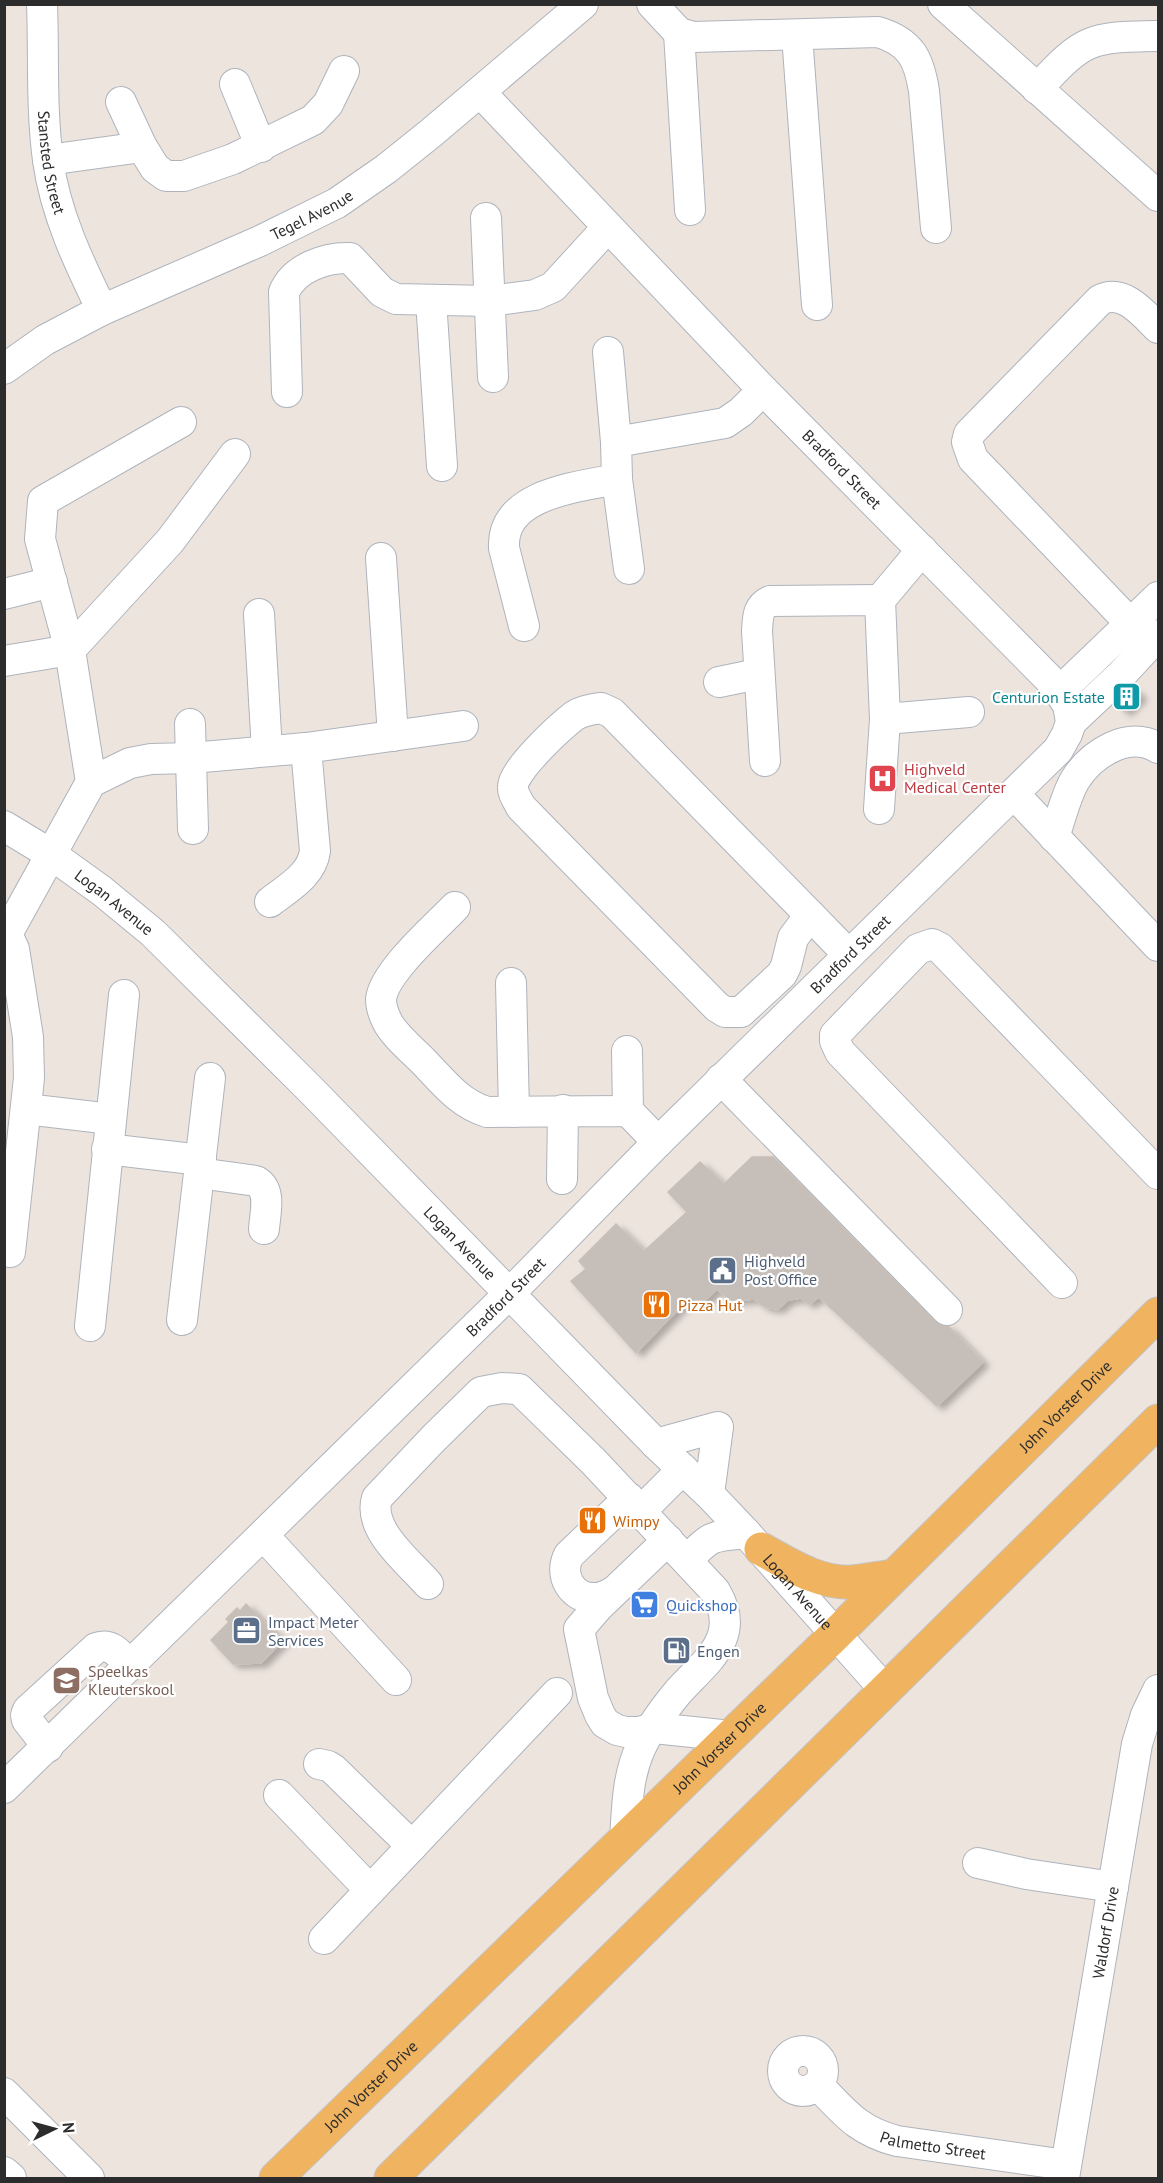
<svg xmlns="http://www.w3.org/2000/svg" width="1163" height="2183" viewBox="0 0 1163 2183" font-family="'PT Sans',sans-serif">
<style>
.building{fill:#c6bfb9;stroke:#c9bfb7;stroke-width:1.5;filter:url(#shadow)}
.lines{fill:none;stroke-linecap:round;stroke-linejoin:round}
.minor-casing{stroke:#aeb4bc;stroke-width:32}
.major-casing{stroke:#c4c4c4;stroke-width:35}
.minor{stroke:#fff;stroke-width:30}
.major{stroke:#f0b360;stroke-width:33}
.labels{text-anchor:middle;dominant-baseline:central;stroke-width:4.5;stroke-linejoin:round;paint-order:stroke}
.street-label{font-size:16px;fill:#2c2c2c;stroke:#fff}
.culture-label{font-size:16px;fill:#0d838f;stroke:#fff;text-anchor:end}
.health-label{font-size:16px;fill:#be3a42;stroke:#fff;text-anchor:start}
.service-label{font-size:16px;fill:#4e5e75;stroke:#fff;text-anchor:start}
.food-label{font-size:16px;fill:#c56008;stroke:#fff;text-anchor:start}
.shop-label{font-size:16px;fill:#366cbe;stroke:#fff;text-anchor:start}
.education-label{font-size:16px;fill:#785e54;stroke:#fff;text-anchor:start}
</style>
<defs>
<filter id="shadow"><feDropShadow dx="6" dy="4" stdDeviation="3" flood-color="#0004"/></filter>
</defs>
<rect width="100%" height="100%" fill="#ede4de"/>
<path class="building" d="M1133 688 1141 696 1125 712 1116 703Z
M752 1157H773L935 1322 942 1326 949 1327 983 1362 937 1406 819 1297 809 1304 801 1298 788 1300 778 1309 765 1307 754 1299 731 1301 717 1289 701 1304 691 1296 636 1353 571 1281 586 1269 579 1261 616 1224 644 1251 687 1212 668 1192 700 1162 724 1184Z
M246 1604 283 1641 261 1663 233 1664 211 1640 229 1622 226 1619 237 1608 240 1611Z"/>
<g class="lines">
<defs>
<g id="minor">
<path id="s1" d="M42 4C44 56 41 109 48 160 55 213 79 263 102 310"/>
<path d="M652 4 679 33 693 37 878 32C911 42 919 59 924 91L936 228"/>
<path d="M943 4 1158 196"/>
<path d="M679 33 690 210"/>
<path d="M797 35 817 305"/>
<path d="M235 84 261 147"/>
<path d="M1037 89C1084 38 1089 37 1158 36"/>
<path d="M121 102 142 147 155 168 166 176H184L233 159 313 120 328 104 344 71"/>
<path d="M48 160 142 147"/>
<path d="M486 218 493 377"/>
<path d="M431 300 442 466"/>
<path d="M608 352 616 442 617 479 629 569"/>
<path id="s2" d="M4 369 45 340 102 310 260 241 337 203 386 169 431 133 583 4"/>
<path d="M287 392 284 292C294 268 326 257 350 258L382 292 396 299 489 301 535 295 553 287 607 228"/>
<path d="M616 442 725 423 741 412 763 390"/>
<path d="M381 558 393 736"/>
<path d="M4 594 52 582"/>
<path d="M880 600 922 550"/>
<path d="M259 614 267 751"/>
<path d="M524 626 504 548C501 494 577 487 617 479"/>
<path d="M1149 645 1130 623 973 459 967 442 969 434 1100 300C1123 288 1143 313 1158 328"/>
<path d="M4 661 70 650 170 541 235 454"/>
<path d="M719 682 758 674"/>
<path d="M1060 691 1158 597"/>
<path d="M601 708 612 713 810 915 793 938 786 966 782 974 741 1012H725L717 1007 521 807C518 801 512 793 513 786 514 769 560 727 574 716 582 711 592 709 601 708Z"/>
<path d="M885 719 969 712"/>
<path d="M1071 722 1122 674 1158 635"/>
<path d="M190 724 193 829"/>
<path d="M765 761 757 631C758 618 757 607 770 601L880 600 885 719 879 809"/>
<path d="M91 782 70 650 40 539 43 501 181 422"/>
<path d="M1014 794 1158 946"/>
<path id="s3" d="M4 826 52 855 102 891 153 933 310 1089 656 1444 709 1494 746 1533 886 1691"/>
<path d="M1054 837C1060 820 1066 795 1075 780 1092 753 1129 730 1158 748"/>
<path d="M270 902C288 888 312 875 315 851L306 748"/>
<path d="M455 907C436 927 384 972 381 999 381 1006 384 1015 387 1021 393 1034 413 1051 424 1062 443 1082 460 1104 487 1112L628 1111 658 1142"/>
<path d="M810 915 848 954"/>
<path d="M7 934 91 782 130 763 151 759 191 758 306 748 463 726"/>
<path d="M7 934 14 949 28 1037 29 1078 10 1252"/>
<path d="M511 983 514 1112"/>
<path d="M627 1051 628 1111"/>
<path d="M721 1079 947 1310"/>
<path d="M26 1109 111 1119"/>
<path d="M107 1149 201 1160"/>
<path d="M199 1173 256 1181C272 1190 265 1213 264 1229"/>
<path d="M562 1179 563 1110"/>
<path d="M1062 1283 840 1052 835 1041V1035L918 949 932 944 940 948 1158 1174"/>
<path d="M182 1320 210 1078"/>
<path d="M90 1326 124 995"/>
<path d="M656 1444 718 1427 709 1494"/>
<path d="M641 1511 683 1469"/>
<path d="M263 1535 396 1680"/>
<path d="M668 1540 598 1607 579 1629 593 1698 600 1715 605 1723 617 1730 626 1732H639L654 1728 731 1736"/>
<path d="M688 1560C710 1535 713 1536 746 1533"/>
<path d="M428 1584C409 1562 367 1530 377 1498L434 1438 481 1392 502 1388 519 1389 593 1461 715 1591C743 1637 706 1661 678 1692 664 1709 649 1729 640 1749 627 1778 627 1809 625 1840"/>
<path d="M613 1592C607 1595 602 1598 595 1598 572 1599 558 1575 569 1555L629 1498"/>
<path d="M48 1747 27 1720 26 1715 28 1710 96 1648C112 1642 120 1655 130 1666"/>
<path d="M319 1764 328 1766 333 1769 412 1846"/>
<path id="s4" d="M4 1788 509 1294 658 1142 1058 750 1067 734 1071 722 1068 705 1054 684 763 390 480 92"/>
<path d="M279 1795 370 1890"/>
<path d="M978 1863 1026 1874 1113 1887"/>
<path d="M324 1939 557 1693"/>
<circle cx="803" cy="2071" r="20"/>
<path id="s5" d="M818 2085C845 2113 858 2131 897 2141L1066 2165"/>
<path d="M4 2093 89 2178"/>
<path d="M4 2172 11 2178"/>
<path id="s6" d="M1064 2178 1137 1744 1146 1715 1158 1690"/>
</g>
<g id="major">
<path d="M761 1549C789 1564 818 1584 852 1582 865 1581 879 1578 893 1576"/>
<path id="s7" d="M276 2178 836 1634 1158 1314"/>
<path d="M391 2178 1158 1421"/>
</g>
</defs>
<use href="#minor" class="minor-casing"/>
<use href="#major" class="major-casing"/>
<use href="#minor" class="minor"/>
<use href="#major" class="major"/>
</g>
<defs>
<symbol id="building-square" viewBox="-11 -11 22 22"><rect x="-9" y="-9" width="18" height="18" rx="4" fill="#0f9aa8" stroke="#fff"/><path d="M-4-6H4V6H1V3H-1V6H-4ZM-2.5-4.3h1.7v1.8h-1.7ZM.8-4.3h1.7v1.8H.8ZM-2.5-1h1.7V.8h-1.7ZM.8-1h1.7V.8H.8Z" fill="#fff"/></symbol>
<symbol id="hospital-square" viewBox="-11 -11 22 22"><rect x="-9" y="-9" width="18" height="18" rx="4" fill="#e0444e" stroke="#fff"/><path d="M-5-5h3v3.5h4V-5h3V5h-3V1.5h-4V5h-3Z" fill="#fff"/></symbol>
<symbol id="civic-square" viewBox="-11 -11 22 22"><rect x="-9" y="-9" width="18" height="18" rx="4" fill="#5c6f8a" stroke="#fff"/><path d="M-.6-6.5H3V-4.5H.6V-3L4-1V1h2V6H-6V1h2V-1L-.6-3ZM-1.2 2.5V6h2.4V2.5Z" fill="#fff"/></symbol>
<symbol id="restaurant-square" viewBox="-11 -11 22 22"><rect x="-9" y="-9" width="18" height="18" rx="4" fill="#e8710a" stroke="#fff"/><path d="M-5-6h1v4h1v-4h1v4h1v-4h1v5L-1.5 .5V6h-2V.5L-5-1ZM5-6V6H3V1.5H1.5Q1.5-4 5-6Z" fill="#fff"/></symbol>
<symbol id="supermarket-square" viewBox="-11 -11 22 22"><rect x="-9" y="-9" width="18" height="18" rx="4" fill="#3f7fe0" stroke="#fff"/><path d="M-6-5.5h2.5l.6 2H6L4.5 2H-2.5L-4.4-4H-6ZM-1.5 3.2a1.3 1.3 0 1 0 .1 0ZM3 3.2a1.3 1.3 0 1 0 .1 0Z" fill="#fff"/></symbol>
<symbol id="office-square" viewBox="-11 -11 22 22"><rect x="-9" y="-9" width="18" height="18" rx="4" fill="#5c6f8a" stroke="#fff"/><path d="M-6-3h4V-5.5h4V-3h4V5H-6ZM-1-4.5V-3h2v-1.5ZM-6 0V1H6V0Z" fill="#fff"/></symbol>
<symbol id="fuel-square" viewBox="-11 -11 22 22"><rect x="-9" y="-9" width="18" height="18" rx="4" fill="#5c6f8a" stroke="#fff"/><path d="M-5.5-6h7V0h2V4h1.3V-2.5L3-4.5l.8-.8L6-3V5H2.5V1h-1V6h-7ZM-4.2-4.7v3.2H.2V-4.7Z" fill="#fff"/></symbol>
<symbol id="school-square" viewBox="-11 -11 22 22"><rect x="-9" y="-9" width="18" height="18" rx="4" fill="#8d6e63" stroke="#fff"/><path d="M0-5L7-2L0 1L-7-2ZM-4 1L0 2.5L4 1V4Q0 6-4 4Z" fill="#fff"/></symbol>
</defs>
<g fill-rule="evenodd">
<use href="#building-square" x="1110" y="680" width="33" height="33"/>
<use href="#hospital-square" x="866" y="762" width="33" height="33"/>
<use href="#civic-square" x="706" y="1254" width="33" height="33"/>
<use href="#restaurant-square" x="640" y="1288" width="33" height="33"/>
<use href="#restaurant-square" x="576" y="1504" width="33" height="33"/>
<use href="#supermarket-square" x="628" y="1588" width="33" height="33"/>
<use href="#office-square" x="230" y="1614" width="33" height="33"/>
<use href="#fuel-square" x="660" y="1634" width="33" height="33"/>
<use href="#school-square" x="50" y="1664" width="33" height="33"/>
</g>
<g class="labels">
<g class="street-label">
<text stroke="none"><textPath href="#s1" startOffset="159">Stansted Street</textPath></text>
<text stroke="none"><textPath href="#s2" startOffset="345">Tegel Avenue</textPath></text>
<text transform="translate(842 469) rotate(45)">Bradford Street</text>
<text stroke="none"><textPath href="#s3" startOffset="134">Logan Avenue</textPath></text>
<text stroke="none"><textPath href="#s4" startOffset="1188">Bradford Street</textPath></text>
<text stroke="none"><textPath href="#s3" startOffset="620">Logan Avenue</textPath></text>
<text stroke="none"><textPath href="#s4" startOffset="702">Bradford Street</textPath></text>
<text stroke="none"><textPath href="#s7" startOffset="1104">John Vorster Drive</textPath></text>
<text stroke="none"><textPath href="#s3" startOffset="1106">Logan Avenue</textPath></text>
<text stroke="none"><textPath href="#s7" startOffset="618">John Vorster Drive</textPath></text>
<text stroke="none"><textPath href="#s6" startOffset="249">Waldorf Drive</textPath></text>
<text stroke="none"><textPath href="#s7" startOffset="132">John Vorster Drive</textPath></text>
<text stroke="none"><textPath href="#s5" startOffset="135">Palmetto Street</textPath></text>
</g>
<g class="culture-label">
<text x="1105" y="697">Centurion Estate</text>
</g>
<g class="health-label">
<text x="904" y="769">Highveld<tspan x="904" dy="18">Medical Center</tspan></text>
</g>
<g class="service-label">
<text x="744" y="1261">Highveld<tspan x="744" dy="18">Post Office</tspan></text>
<text x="268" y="1622">Impact Meter<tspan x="268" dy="18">Services</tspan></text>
<text x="697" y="1651">Engen</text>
</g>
<g class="food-label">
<text x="678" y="1305">Pizza Hut</text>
<text x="613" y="1521">Wimpy</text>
</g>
<g class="shop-label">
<text x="666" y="1605">Quickshop</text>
</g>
<g class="education-label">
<text x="88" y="1671">Speelkas<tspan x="88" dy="18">Kleuterskool</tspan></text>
</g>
</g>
<rect width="1163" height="2183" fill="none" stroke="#2c2c2c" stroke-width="12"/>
<g transform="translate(54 2129) rotate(85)" stroke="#ffffff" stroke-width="4.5" paint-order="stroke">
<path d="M0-4.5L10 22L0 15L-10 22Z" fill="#2c2c2c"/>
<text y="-9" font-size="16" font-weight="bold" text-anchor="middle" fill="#2c2c2c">N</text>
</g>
</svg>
